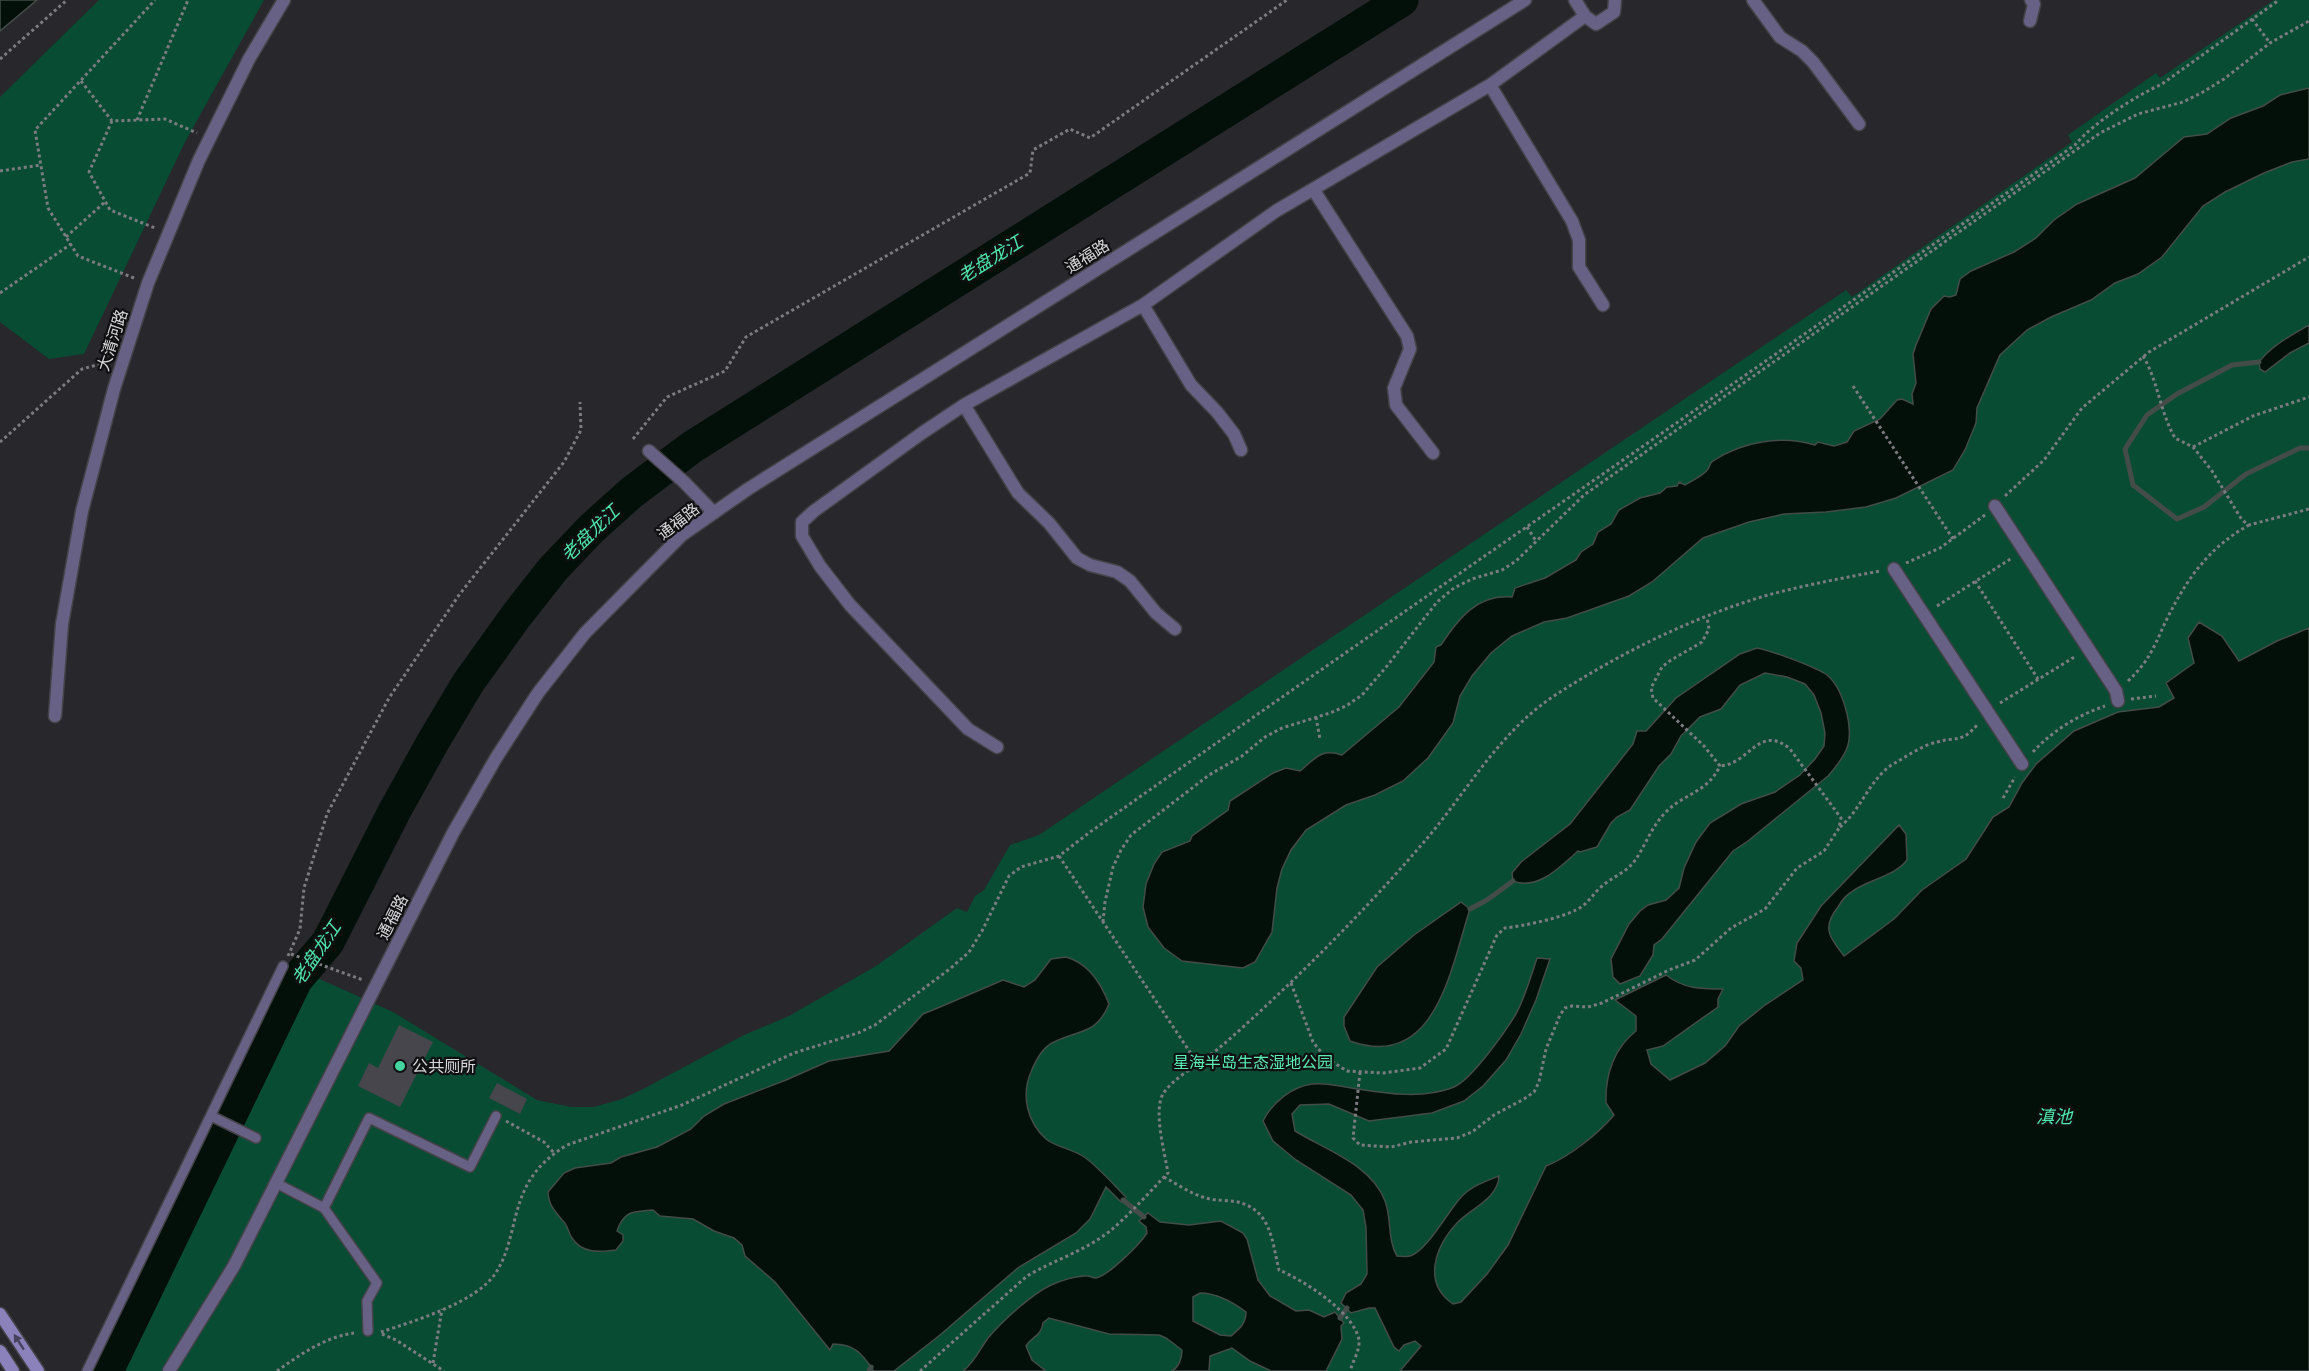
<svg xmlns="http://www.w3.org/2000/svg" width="2309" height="1371" viewBox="0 0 2309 1371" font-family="'PT Sans','Noto Sans SC',sans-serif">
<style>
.green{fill:#084c34}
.water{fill:#03100a;stroke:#434c49;stroke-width:1.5;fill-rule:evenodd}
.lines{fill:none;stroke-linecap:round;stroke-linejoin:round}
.stream{stroke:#434c49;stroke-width:5}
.river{stroke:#03100a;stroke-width:33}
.building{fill:#47464d}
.service-casing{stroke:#434348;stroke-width:12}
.pedestrian-casing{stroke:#434348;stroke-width:15}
.minor-casing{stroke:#434348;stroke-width:15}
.secondary-casing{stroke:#434348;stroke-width:15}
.path{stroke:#7c7c80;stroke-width:3;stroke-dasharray:3 3;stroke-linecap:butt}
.service{stroke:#676285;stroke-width:9}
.pedestrian{stroke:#676285;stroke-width:12}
.minor{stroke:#676285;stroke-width:12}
.secondary{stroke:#8b82bb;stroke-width:12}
.oneway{fill:#47435f}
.poi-dot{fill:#46d49e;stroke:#101013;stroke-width:2}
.labels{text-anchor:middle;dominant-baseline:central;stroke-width:4.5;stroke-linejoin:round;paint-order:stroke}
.street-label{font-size:16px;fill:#d7d7db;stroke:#101013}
.park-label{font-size:16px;fill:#57efb4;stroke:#101013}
.poi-label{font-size:16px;fill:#d7d7db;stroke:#101013;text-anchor:start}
.water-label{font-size:18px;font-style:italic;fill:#4de8ad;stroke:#101013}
</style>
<rect width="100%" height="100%" fill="#27272c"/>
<path class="green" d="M99 0H264L185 142 84 354 49 359 0 322V97Z
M2274 0H2309V628L2276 641 2239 661 2222 636 2188 638 2194 663 2167 683 2175 698 2159 707 2118 712 2022 783 2009 807 1993 817 1966 859 1922 890 1894 919 1845 956 1765 1005 1739 1026 1725 1046 1705 1063 1670 1080 1614 1115 1596 1136 1582 1143 1559 1161 1546 1166 1508 1245 1487 1274 1400 1371H107L296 980 304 972 393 1012 537 1100 571 1107H594L622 1099 645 1088 744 1035 789 1016 876 966 957 908 967 912 975 896 984 890 1010 845 1039 835 1846 290 1852 297 2072 142 2068 135 2156 73 2160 78Z"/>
<path class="water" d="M0 0H37L0 31Z
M2309 88V159L2292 162 2264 173 2225 192 2203 206 2162 257 2138 274 2115 283 2091 300 2051 317 2027 330 2000 355 1977 408 1976 423 1965 450 1953 470 1896 498 1866 507 1826 512 1784 514 1749 522 1703 538 1652 582 1629 596 1567 618 1544 622 1512 636 1491 653 1472 676 1460 696 1453 723 1428 758 1403 781 1375 795 1346 805 1306 830 1291 850 1282 869 1277 888 1272 932 1255 962 1243 968 1182 961 1164 948 1148 927 1143 907 1146 884 1154 864 1162 852 1190 841 1192 836 1228 810 1230 801 1273 773 1286 768 1300 771C1315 759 1320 748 1342 755L1399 707 1434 662 1436 647 1441 645C1458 619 1477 594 1512 597L1515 588 1545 578 1576 560 1581 552 1593 544 1598 532 1611 524 1619 510 1640 498 1660 493 1667 487 1677 486 1679 482 1685 485C1693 480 1703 476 1708 469 1712 463 1708 465 1713 461 1743 441 1783 435 1815 445L1818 442 1834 446 1847 442 1854 431 1880 419 1897 400 1902 399 1913 404 1912 394 1916 383 1913 354 1916 345 1931 309 1944 296 1950 297 1956 295 1960 279 1971 271 2014 252 2036 238 2054 220 2077 204 2135 178 2184 137 2207 134 2231 118 2263 106 2280 95Z
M2309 325V343L2290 353 2265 372 2260 369 2259 362C2272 345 2290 336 2309 325Z
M2199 622 2222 636 2239 661 2277 641 2309 628V1371H1400L1421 1346 1415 1341 1404 1345 1399 1351 1394 1347 1375 1308H1369L1351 1313 1341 1303 1346 1293 1361 1284 1367 1274 1366 1227 1363 1210 1351 1195 1296 1160 1273 1141 1263 1121C1272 1103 1291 1087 1312 1084 1327 1082 1343 1087 1358 1089 1388 1094 1425 1099 1454 1087 1472 1079 1505 1032 1516 1014 1525 997 1531 976 1537 958L1550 959 1536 1000 1521 1034 1506 1060 1483 1086 1464 1101 1432 1113 1369 1121 1329 1104 1300 1105 1292 1114 1295 1131C1326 1150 1372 1165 1385 1201 1392 1219 1387 1239 1397 1256 1401 1256 1407 1257 1410 1256 1427 1251 1448 1211 1462 1196 1472 1186 1486 1181 1499 1176 1498 1199 1471 1208 1457 1223 1435 1247 1422 1283 1453 1304L1461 1302 1487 1274 1508 1245 1546 1166C1569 1157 1598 1134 1614 1115L1606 1103C1605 1075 1614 1048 1636 1031V1016L1615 1000 1666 975C1684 989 1701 989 1723 989L1718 999V1007L1663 1046 1647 1050 1651 1064 1670 1080 1705 1063 1725 1046 1739 1026 1765 1005 1803 980 1801 968 1794 961 1797 943 1821 906 1899 825 1906 834 1907 860C1893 878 1867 879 1850 893 1845 896 1841 902 1838 907 1821 928 1830 938 1844 956L1894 919 1922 890 1966 859 1993 817 2009 807 2022 783 2036 764 2074 731 2118 712 2159 707 2174 698 2166 683 2194 663 2188 638Z
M1757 648C1772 651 1816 667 1827 675 1843 688 1853 726 1848 745 1845 756 1836 767 1828 776L1748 841 1733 851 1662 939 1654 945 1653 955 1640 976 1620 984 1613 977 1611 959 1629 924 1640 911 1648 905 1666 900 1679 888 1684 868 1696 842 1710 823 1741 804 1775 792 1800 775 1815 759 1824 746 1825 733 1821 713 1814 695 1805 684 1787 677 1765 673 1740 685 1721 709 1700 717 1681 736 1671 754 1659 766 1630 810 1617 817 1611 823 1597 847 1580 852 1578 851C1561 866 1538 891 1513 881L1512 873 1521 862 1570 824 1633 744 1637 731H1646L1676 698 1740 654Z
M1461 902 1470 909C1451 967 1436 1072 1350 1041L1344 1026V1017L1377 967 1414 935Z
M1066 957C1088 963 1101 983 1109 1004 1096 1036 1078 1029 1052 1043 1041 1049 1035 1062 1031 1072 1021 1095 1027 1122 1046 1139 1057 1148 1075 1149 1087 1159 1101 1170 1114 1185 1126 1197L1121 1202 1106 1187 1090 1219 1076 1233 1019 1267 940 1335 894 1371H874C862 1354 855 1344 833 1344L830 1350 775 1282 745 1256 742 1245 734 1238 714 1231 693 1219 660 1216 653 1210C633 1212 624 1210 617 1231L623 1235V1241L616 1250C600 1252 582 1254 572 1238 568 1233 568 1225 563 1221 554 1210 549 1206 548 1192L564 1173 575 1168 611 1163 621 1157 657 1147 691 1129 704 1116 724 1104 786 1080 829 1061 889 1051 923 1014 940 1007 1003 980 1024 987 1035 980 1051 959Z
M1148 1213 1160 1222 1189 1225 1221 1221 1243 1233 1247 1239 1258 1280 1270 1296 1296 1311 1309 1310 1324 1317 1335 1312 1344 1323 1341 1326 1342 1339 1326 1371H1271L1250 1361 1232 1348 1210 1356 1209 1371H1171C1179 1368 1182 1358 1182 1350L1166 1338 1159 1335 1109 1334 1049 1318 1043 1323C1041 1337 1032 1336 1026 1346L1032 1360 1046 1371H963C974 1363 980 1349 988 1338 1002 1321 1032 1294 1051 1285 1060 1281 1078 1275 1087 1276 1091 1276 1092 1278 1096 1278 1108 1276 1140 1244 1147 1233L1146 1227 1139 1221ZM1200 1293C1216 1293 1234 1303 1246 1312 1246 1324 1239 1329 1231 1336L1220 1335 1193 1321V1297Z"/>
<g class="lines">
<path class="stream" d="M2259 362 2232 365 2177 394 2147 415 2125 449 2133 485 2177 519 2204 507 2246 474 2300 448H2309
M1470 909 1487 900 1513 881
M1123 1200 1144 1217
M1340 1318 1347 1308
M869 1371 871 1367"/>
<path class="river" d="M107 1371 296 980 328 942 394 812 434 740 468 683 516 616 553 569 591 529 631 493 692 447 1402 0"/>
</g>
<path class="building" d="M399 1025 433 1042 400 1107 358 1086 369 1063 378 1068Z
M497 1083 527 1099 520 1114 489 1098Z"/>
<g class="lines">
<defs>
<path id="service" d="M211 1116 256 1138
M276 1183 324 1208 369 1118 470 1167 496 1116
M324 1208 377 1283 367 1301 368 1331
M87 1371 283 966"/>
<path id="pedestrian" d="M1995 506 2116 691 2118 701
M1894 569 2022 764"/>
<path id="minor" d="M1575 0 1585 16
M1753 0 1780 37 1802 51 1813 62 1859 124
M2030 21 2034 4 2031 0
M1490 85 1572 221 1579 240V267L1603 305
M1313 189 1407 336 1410 349 1394 388 1396 405 1433 453
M1143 305 1191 385 1217 412 1234 434 1241 450
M964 405 1018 493 1049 523 1077 558 1090 565 1117 572 1130 581 1156 613 1175 629
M649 451 684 482 714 513
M55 716 62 624 82 511 114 389 148 283 199 160 249 59 284 0
M997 747 968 729 850 605 820 566 802 536V522L814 511 922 433 964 405 1143 305 1276 211 1490 85 1585 16 1596 24 1614 12 1615 0
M169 1371 234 1266 453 833 496 758 538 693 585 633 682 535 748 489 1525 0"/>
<path id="secondary" d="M0 1314 38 1371
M0 1351 13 1371"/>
</defs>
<use href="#service" class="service-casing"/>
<use href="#pedestrian" class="pedestrian-casing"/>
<use href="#minor" class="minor-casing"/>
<use href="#secondary" class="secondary-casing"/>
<path class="path" d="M2252 19 2270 43
M0 59 67 0
M81 81 112 121 165 119 197 133
M137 120 188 0
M112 121 89 172 110 210 155 228
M0 171 41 165
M66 237 105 202
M134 278 78 256 48 208 35 130 155 0
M0 293 71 244
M2143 356C2158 381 2160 412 2175 438L2193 447 2212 471 2242 520 2249 525 2309 509
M1853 386 1953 539
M633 439 667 397 725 371 746 337 1030 173 1033 150 1070 129 1090 138 1287 0
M0 442 82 369 108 362
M2193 447 2253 416 2309 397
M2005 496 2044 460 2082 408 2149 352 2309 257
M1527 527 1536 541
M1906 563 1940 548 1985 515
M1975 581 2038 679
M1937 606 2012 558
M2128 681C2147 663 2153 650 2163 627 2184 583 2206 549 2249 525
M2131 699 2156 696
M2000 703 2076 656
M1316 717 1320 739
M2033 752C2052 731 2078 715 2105 706
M2003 798 2015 777
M1840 827C1862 809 1870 777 1895 763 1907 756 1923 745 1937 742 1957 736 1961 744 1978 724
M1059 856 1198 1064
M1103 922 1105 902 1113 867 1121 850 1131 835 1209 775 1242 756 1265 737 1282 728 1330 713 1346 706 1362 695 1387 666 1437 602 1454 588 1472 579 1502 570 1516 561 1584 495 2100 133 2138 114 2183 102 2203 92 2224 79 2270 43 2309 21
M291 954 363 980
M288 956 300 929 304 888 327 814 389 698 459 595 564 462 581 430 580 402
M1291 983 1313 1042 1325 1057 1347 1071 1383 1073 1420 1068 1446 1049 1497 935 1505 928C1523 926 1561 918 1576 910 1587 905 1592 895 1600 888 1611 877 1627 873 1636 859 1646 844 1652 826 1665 813 1684 793 1707 793 1720 766L1704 746 1653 698 1651 688 1662 667 1671 660 1702 642 1709 629 1707 617
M1360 1072 1353 1138 1360 1145 1391 1147 1411 1142 1457 1138 1472 1132 1494 1115 1524 1099 1534 1092 1539 1082 1546 1049 1560 1015 1565 1008 1572 1006 1588 1007 1602 1003 1669 970 1695 960 1731 928 1765 909 1797 868 1824 851 1839 828 1841 818 1790 749C1759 723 1750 764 1720 766
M506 1121 544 1142 554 1153
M1164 1177C1177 1184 1191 1194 1206 1198 1216 1201 1228 1200 1238 1202 1272 1211 1272 1242 1279 1270 1303 1280 1354 1312 1359 1340 1360 1350 1353 1361 1350 1371
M381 1332C414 1321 475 1303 495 1274 504 1261 508 1246 512 1231 521 1191 530 1168 567 1145L682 1105 794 1053 858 1033 875 1025 951 968 969 952 982 931 1009 876 1021 867 1059 856 1090 832C1417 601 1748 375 2075 145 2094 122 2136 96 2162 84L2279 0
M382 1334 396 1340 444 1371
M433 1363 442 1309
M277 1371C301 1354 325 1337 354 1333
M920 1371 1027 1276C1054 1260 1085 1251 1110 1231 1129 1215 1147 1195 1164 1177L1168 1173C1165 1154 1153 1111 1163 1094 1171 1081 1188 1071 1201 1062 1216 1051 1229 1040 1243 1027 1307 969 1368 907 1424 842 1467 792 1500 730 1557 694 1622 652 1693 617 1768 595 1805 585 1843 578 1880 571"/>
<use href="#service" class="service"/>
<use href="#pedestrian" class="pedestrian"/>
<use href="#minor" class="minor"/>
<use href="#secondary" class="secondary"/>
</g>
<defs><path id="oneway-solid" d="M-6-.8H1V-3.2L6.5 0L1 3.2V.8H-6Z" transform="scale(1.5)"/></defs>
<use class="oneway" href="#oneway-solid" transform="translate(19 1342) rotate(-123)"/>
<circle class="poi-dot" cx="400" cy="1066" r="6"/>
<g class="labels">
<g class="street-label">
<text transform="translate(1087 256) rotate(-32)">通福路</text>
<text transform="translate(112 340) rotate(-72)">大清河路</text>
<text transform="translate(678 521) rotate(-38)">通福路</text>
<text transform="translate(392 917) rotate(-63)">通福路</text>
</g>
<g class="park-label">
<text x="1253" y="1062">星海半岛生态湿地公园</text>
</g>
<g class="poi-label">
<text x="412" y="1066">公共厕所</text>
</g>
<g class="water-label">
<text transform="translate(990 259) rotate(-32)">老盘龙江</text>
<text transform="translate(590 533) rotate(-44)">老盘龙江</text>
<text transform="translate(316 953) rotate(-56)">老盘龙江</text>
<text x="2054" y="1116">滇池</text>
</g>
</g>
</svg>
